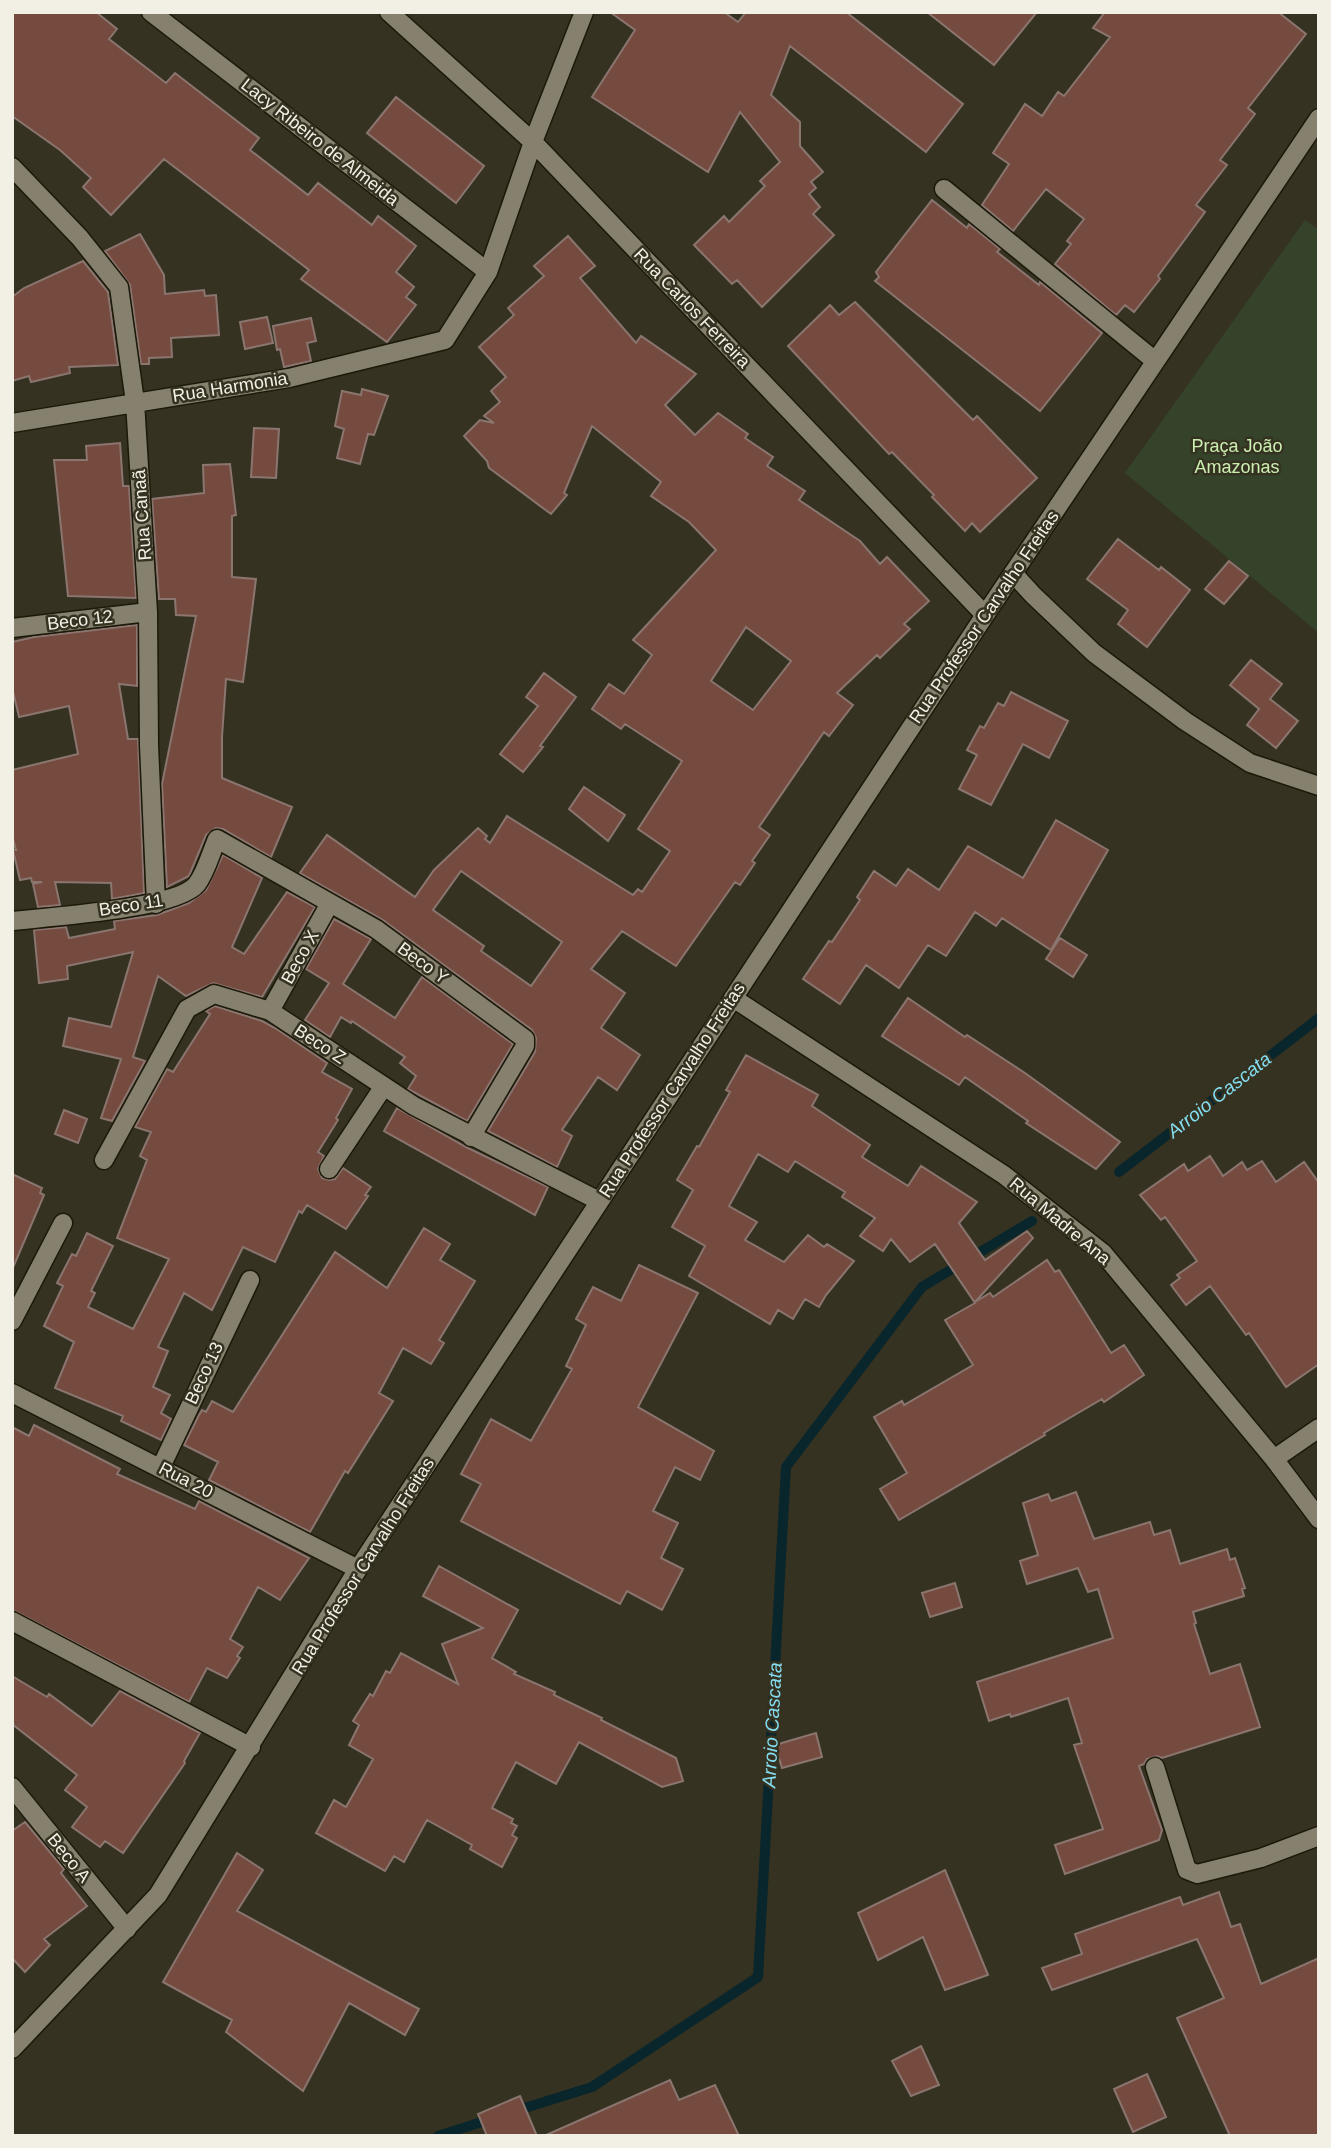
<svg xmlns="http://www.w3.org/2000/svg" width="1331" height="2148" viewBox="0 0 1331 2148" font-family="Helvetica,sans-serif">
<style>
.park{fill:#35432b}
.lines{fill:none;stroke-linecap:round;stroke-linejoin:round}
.stream{stroke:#09262c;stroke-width:10}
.building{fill:#754b40;stroke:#8a756f;stroke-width:2;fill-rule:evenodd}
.minor-casing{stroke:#1c1909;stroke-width:21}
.minor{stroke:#85816e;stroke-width:18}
.labels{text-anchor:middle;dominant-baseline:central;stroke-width:5;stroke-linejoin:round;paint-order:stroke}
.street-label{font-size:18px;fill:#f2f0e5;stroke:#353221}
.park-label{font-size:18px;fill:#cbeeb1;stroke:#353221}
.water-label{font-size:19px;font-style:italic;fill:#84ddf0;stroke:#353221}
</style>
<rect width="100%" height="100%" fill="#353221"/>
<path class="park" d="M1305 220 1319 230V633L1125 473Z"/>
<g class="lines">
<path class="stream" d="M1119 1172 1319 1018
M515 2111 592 2087 758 1977 786 1467 922 1287 1032 1221
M438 2136 491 2119"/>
</g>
<path class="building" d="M12 12H96L117 29 109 39 166 83 175 73 259 138 250 150 308 195 318 183 372 225 378 216 416 246 396 272 414 287 406 297 416 305 387 342 301 279 309 270 164 159 111 215 83 187 91 178 60 150 12 116Z
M610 12H724L738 22 746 12H846L963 104 926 152 790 46 771 95 800 122V146L823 172 811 182 816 188 809 194 820 207 813 214 834 235 762 307 737 280 732 284 694 245 724 216 729 222 765 186 760 181 780 162 740 112 708 172 592 97 635 30Z
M927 12H1037L994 65Z
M1105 12H1278L1306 34 1248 108 1255 114 1220 160 1227 165 1196 205 1205 212 1158 276 1160 279 1134 312 1125 305 1116 315 1055 264 1071 244 1067 241 1084 219 1046 189 1013 231 982 205 1009 164 993 153 1025 104 1042 116 1058 92 1064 96 1110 37 1093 28Z
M396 97 484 166 456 203 367 133Z
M932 200 967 228 969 224 1000 249 997 252 1039 285 1040 282 1102 333 1040 411 875 281 879 277 876 272Z
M140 234 164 275 165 294 204 290 205 296 216 295 219 335 171 338 172 357 149 358V364H141L130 285 105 251Z
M568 236 595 266 580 278 636 343 641 336 696 374 665 405 695 435 718 413 748 434 745 438 773 457 767 466 805 491 799 500 860 541 880 564 887 557 929 601 904 624 910 629 880 658 877 655 837 693 853 705 829 736 824 732 759 827 770 835 752 861 755 863 740 885 735 882 676 966 622 931 591 969 625 993 601 1028 640 1055 617 1090 598 1077 562 1130 572 1136 557 1167 488 1131 535 1052 536 1038 532 1030 383 920 300 873 327 835 415 897 434 870 478 828 487 836 485 839 490 843 507 816 633 895 638 889 642 892 670 851 638 829 682 761 625 724 621 729 592 709 609 684 624 694 652 655 633 640 716 550 689 522 651 496 661 482 592 426 564 493 567 495 551 514 489 468 487 461 464 436 480 420 494 423 484 416 500 402 491 391 506 377 479 347 514 315 508 308 544 276 534 266ZM746 627 791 661 753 710 711 681ZM461 871 562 942 531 986 481 951 484 946 433 910Z
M83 261 108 292 118 365 69 367 70 373 31 382 29 376 12 381V297L24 288Z
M855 302 973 420 977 416 1037 478 980 532 972 523 965 531 932 497 934 495 892 452 889 454 788 346 830 305 839 315Z
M267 317 273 343 245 349 240 322Z
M311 318 316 341 307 343 311 361 284 367 280 349 277 350 273 326Z
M362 389 388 396 374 435 368 434 360 464 337 458 344 429 335 426 342 391 361 395Z
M254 428 279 429 276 478 251 477Z
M120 443 123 486H129L136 598 68 596 54 460H87L86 446Z
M230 464 236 515 232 516V577L256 579 243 682 226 679 222 737V778L292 807 271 857 223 829 216 828 206 835 189 876 167 887 162 784 196 616 176 615 175 599H159L152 499 204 493 203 465Z
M1118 539 1159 570 1161 567 1190 590 1147 647 1118 624 1128 610 1087 579Z
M1229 561 1248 576 1224 604 1205 589Z
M137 625V686L119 684 128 739H138L144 893 112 899 111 883 55 882 60 905 38 907 33 884 42 882H32L31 878 20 880 13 850H16L12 835V770L78 754 69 706 19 717 12 687V642L34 637Z
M1251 660 1282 684 1270 699 1298 721 1276 748 1247 725 1259 709 1230 685Z
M544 673 576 697 540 746 543 747 523 772 500 754 538 706 526 697Z
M1011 692 1068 721 1049 758 1023 744 991 805 959 789 977 755 967 750 980 726 984 728 998 703 1004 706Z
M584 787 625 815 608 841 569 809Z
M1056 820 1108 850 1051 950 1002 918 996 926 975 912 946 956 928 945 899 988 866 965 840 1004 803 979 829 941 832 942 860 900 857 897 874 871 896 886 908 869 939 890 968 846 1023 878Z
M223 855 262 878 232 947 244 954 287 892 315 907 262 997 213 983 186 996 158 976 133 1057 145 1061 112 1121 101 1118 121 1059 63 1046 69 1018 111 1027 133 952 67 966 68 979 39 983 34 930 66 927 69 938 115 929 114 921 157 915 189 903 206 890Z
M334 919 371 939 343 984 395 1018 422 977 513 1044 467 1121 408 1089 416 1076 400 1063 405 1057 352 1021 351 1023 341 1017 330 1037 305 1020 329 983 306 969Z
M1060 938 1087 955 1073 977 1046 959Z
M908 998 965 1037 967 1035 1025 1073 1120 1142 1096 1169 1026 1123 1028 1121 965 1077 959 1085 882 1036Z
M215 1006 262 1021 275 1028 327 1063 322 1072 352 1089 336 1118 338 1120 318 1152 324 1156 318 1169 322 1178 329 1180 335 1179 343 1168 371 1187 365 1195 368 1196 346 1229 307 1205 302 1213 299 1211 275 1262 243 1247 212 1310 184 1293 158 1347 168 1351 153 1387 170 1395 161 1413 171 1419 161 1440 121 1421 123 1416 55 1388 74 1342 44 1326 63 1286 57 1283 72 1254 76 1256 87 1233 113 1246 91 1291 95 1293 88 1307 133 1329 169 1259 117 1238 147 1160 140 1156 151 1132 135 1127 167 1069 173 1072 210 1014 206 1011Z
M746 1055 818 1095 812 1106 870 1145 862 1157 908 1186 921 1166 977 1202 959 1223 985 1260 1027 1231 1033 1238 975 1302 990 1293 993 1297 1047 1260 1055 1272 1059 1270 1111 1353 1124 1345 1144 1375 1104 1402 1102 1399 1044 1433 1045 1435 899 1520 880 1489 907 1473 874 1417 902 1401 904 1405 973 1365 945 1320 975 1303 935 1244 910 1262 891 1239 883 1251 860 1236 875 1218 842 1197 845 1192 795 1161 788 1172 758 1154 729 1206 757 1222 745 1240 784 1262 808 1235 824 1247 827 1244 854 1261 826 1295 819 1307 805 1299 793 1319 778 1310 770 1324 689 1276 705 1246 672 1227 693 1190 677 1180 697 1146 699 1147 730 1092 726 1090Z
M397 1108 466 1147 548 1187 535 1215 384 1131Z
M64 1110 87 1119 78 1143 55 1134Z
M1210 1156 1223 1176 1242 1162 1247 1170 1262 1161 1276 1182 1304 1162 1319 1183V1364L1286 1387 1249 1333 1246 1335 1210 1286 1186 1305 1171 1285 1180 1278 1177 1275 1197 1261 1165 1217 1161 1220 1140 1195 1184 1164 1188 1171Z
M12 1174 42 1188 40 1193 44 1195 12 1270Z
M424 1228 450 1244 440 1260 475 1281 439 1340 444 1343 431 1364 403 1348 379 1393 393 1401 348 1473 345 1471 310 1532 209 1480 218 1462 184 1445 199 1415 202 1410 206 1412 212 1401 233 1412 335 1252 387 1288Z
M639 1265 698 1293 638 1407 714 1451 700 1480 675 1467 653 1511 678 1523 661 1558 683 1569 662 1610 627 1591 620 1604 461 1521 481 1484 461 1474 491 1419 531 1441 572 1369 566 1366 586 1325 576 1319 593 1287 621 1301Z
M34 1425 120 1469 117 1474 195 1509 199 1501 309 1558 280 1600 258 1587 230 1639 243 1647 237 1656 240 1658 227 1678 207 1668 189 1702 12 1610V1427L29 1436Z
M1076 1492 1094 1539 1150 1522 1154 1535 1170 1530 1180 1564 1227 1549 1230 1560 1235 1558 1245 1588 1242 1589 1244 1596 1193 1612 1196 1623 1194 1624 1210 1674 1240 1664 1260 1727 1162 1758 1157 1756 1147 1759 1144 1764 1139 1766 1162 1830 1159 1840 1065 1874 1055 1845 1103 1829 1074 1745 1082 1743 1068 1698 1011 1717 1010 1714 989 1721 977 1682 1113 1638 1098 1589 1088 1592 1078 1568 1027 1584 1020 1561 1038 1555 1023 1503 1048 1494 1051 1501Z
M439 1566 518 1610 492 1658 516 1672 514 1674 555 1692 554 1695 602 1718 601 1720 676 1758 683 1781 662 1787 579 1742 556 1784 516 1762 492 1808 513 1819 511 1823 517 1826 512 1835 517 1838 502 1867 470 1849 472 1845 427 1820 404 1862 394 1856 385 1871 316 1833 334 1800 346 1807 373 1759 349 1745 359 1725 353 1721 370 1694 373 1696 386 1671 390 1673 401 1653 458 1684 442 1644 483 1628 423 1596Z
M955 1583 962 1607 930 1617 922 1593Z
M12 1676 47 1697 49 1694 92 1726 120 1691 200 1733 184 1761 185 1763 123 1853 105 1841 100 1847 72 1827 87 1807 65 1790 77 1775 12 1724Z
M816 1733 822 1757 782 1768 775 1745Z
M25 1822 64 1869 61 1873 87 1906 44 1939 50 1945 25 1972 12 1958V1831Z
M237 1853 263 1870 237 1911 419 2009 405 2035 349 2003 303 2091 226 2032 232 2020 163 1982Z
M945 1870 988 1975 945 1990 923 1937 878 1960 858 1913Z
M1219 1892 1231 1927 1240 1924 1261 1984 1319 1958V2136H1230L1177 2018 1224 1998 1197 1939 1052 1990 1042 1968 1082 1954 1075 1934 1180 1897 1183 1905Z
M921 2046 939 2085 911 2096 892 2061Z
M1147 2074 1166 2117 1133 2132 1114 2089Z
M670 2080 679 2100 715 2085 739 2136H544Z
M520 2096 537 2136H487L478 2114Z"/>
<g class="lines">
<defs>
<path id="minor" d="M151 12 488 272
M389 12 533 142 985 615
M12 167 80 238 119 287 135 402 148 612 149 745 156 904
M944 189 1154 360
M12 423 289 378 445 340 488 272 533 142 584 12
M1013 573 1033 595 1094 653 1185 721 1250 763 1319 786
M12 628 148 612
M12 921C48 917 178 909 197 884 206 872 211 853 217 839L376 929 525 1039V1046L471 1137
M733 998 1004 1175 1103 1253 1274 1459 1319 1519
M270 1011 330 903
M104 1160 187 1009 214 994 270 1011 414 1106 599 1201
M329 1169 384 1086
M12 1321 63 1223
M12 1393 358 1569
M1274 1459 1319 1428
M161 1467 250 1280
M12 1621 251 1747
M1155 1767 1187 1870 1197 1874 1261 1858 1319 1836
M12 1787 127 1929
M12 2049 158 1895 358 1569 985 615 1319 118"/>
</defs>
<use href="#minor" class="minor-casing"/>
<use href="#minor" class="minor"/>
</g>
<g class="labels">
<g class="street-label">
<text transform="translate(320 142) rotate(38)">Lacy Ribeiro de Almeida</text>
<text transform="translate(692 308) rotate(46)">Rua Carlos Ferreira</text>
<text transform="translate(230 387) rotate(-9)">Rua Harmonia</text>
<text transform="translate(142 515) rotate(-94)">Rua Canaã</text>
<text transform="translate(984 617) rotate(-56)">Rua Professor Carvalho Freitas</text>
<text transform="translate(80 620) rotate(-7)">Beco 12</text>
<text transform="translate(131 905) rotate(-9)">Beco 11</text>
<text transform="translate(300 957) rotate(-61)">Beco X</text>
<text transform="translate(423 963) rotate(36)">Beco Y</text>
<text transform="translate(320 1044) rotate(33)">Beco Z</text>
<text transform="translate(672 1090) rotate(-57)">Rua Professor Carvalho Freitas</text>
<text transform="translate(1060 1221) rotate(40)">Rua Madre Ana</text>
<text transform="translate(204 1373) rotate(-65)">Beco 13</text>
<text transform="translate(186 1480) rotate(27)">Rua 20</text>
<text transform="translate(363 1566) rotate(-58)">Rua Professor Carvalho Freitas</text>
<text transform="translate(69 1858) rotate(51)">Beco A</text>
</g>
<g class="park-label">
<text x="1237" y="446">Praça João<tspan x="1237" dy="21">Amazonas</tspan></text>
</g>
<g class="water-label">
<text transform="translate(1219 1095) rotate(-38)">Arroio Cascata</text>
<text transform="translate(772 1725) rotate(-87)">Arroio Cascata</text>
</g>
</g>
<rect width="1331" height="2148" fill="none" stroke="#f2f0e5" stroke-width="28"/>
</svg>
